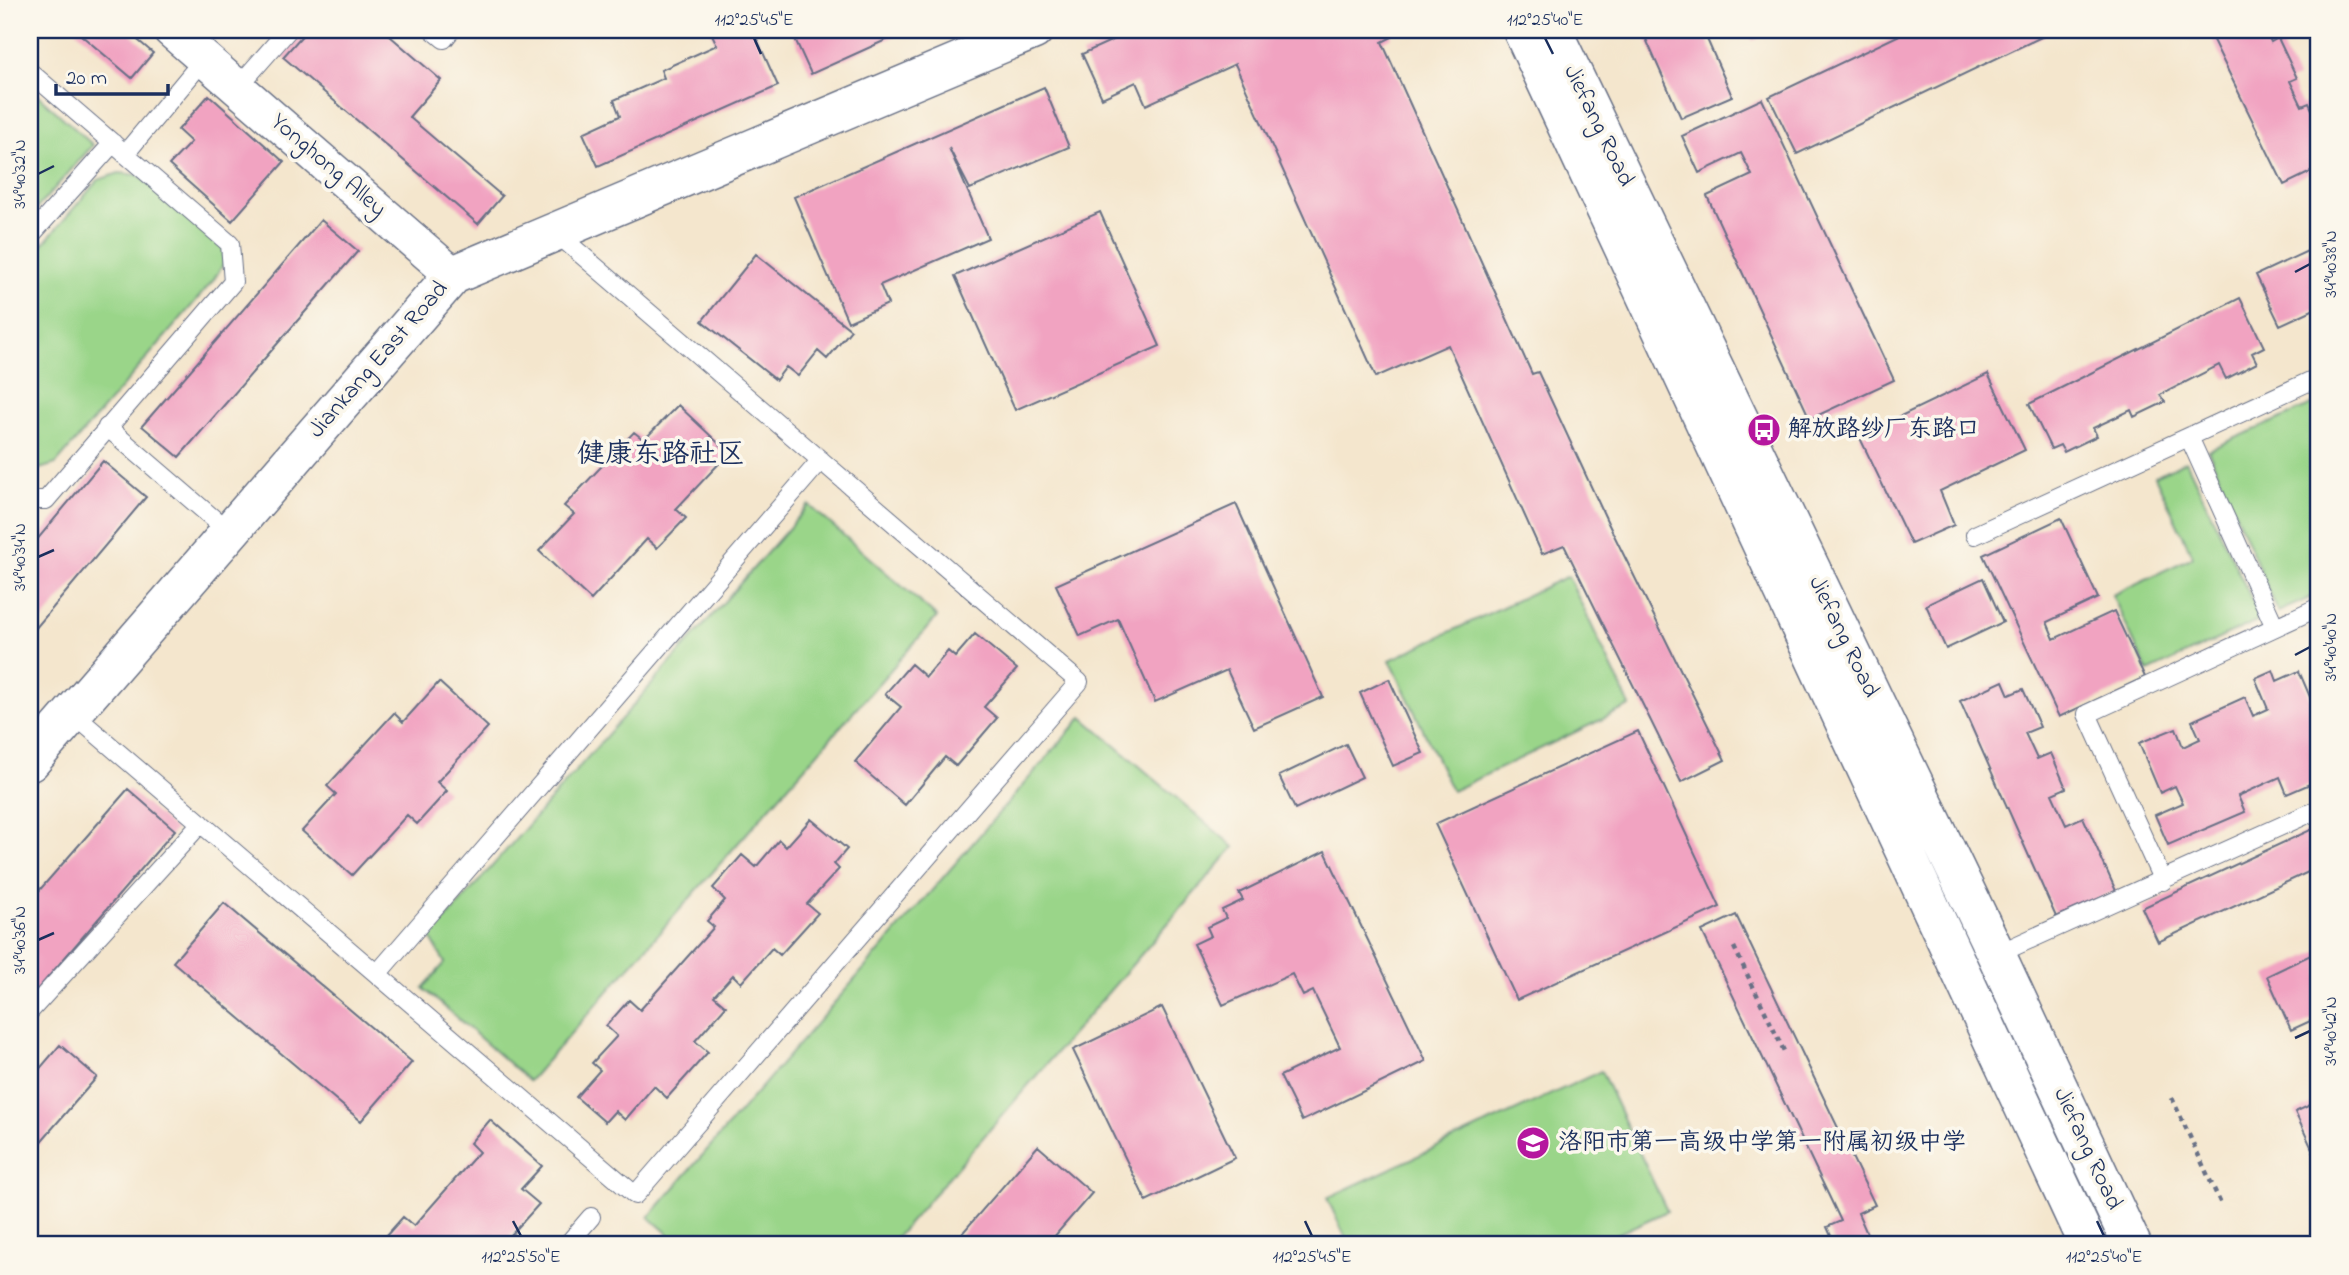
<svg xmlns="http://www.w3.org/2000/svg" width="2349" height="1275" viewBox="0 0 2349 1275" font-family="'Indie Flower','LXGW WenKai TC',sans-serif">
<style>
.green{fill:#9ad589;stroke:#5a8274;stroke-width:2}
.building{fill:#f1a3c1}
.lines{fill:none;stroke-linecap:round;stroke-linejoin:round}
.lane-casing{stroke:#676f85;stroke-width:20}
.street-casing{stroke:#676f85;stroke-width:38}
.secondary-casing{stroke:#676f85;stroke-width:41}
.primary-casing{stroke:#676f85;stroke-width:41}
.path{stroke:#676f85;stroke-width:4.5;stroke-dasharray:5 5;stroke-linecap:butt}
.lane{stroke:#fff;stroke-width:18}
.street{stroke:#fff;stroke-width:35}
.secondary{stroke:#fff;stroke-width:38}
.primary{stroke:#fff;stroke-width:38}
.ticks{fill:none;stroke:#1b2f5e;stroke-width:2.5}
.labels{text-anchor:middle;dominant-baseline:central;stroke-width:7;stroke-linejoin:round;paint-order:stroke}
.street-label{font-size:24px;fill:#1b2f5e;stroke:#fbf7ec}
.poi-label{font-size:24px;fill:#1b2f5e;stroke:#fbf7ec;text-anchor:start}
.quarter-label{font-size:28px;fill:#1b2f5e;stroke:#fbf7ec}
.neatline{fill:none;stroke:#1b2f5e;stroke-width:2.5}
.ticks-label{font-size:18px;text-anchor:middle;fill:#1b2f5e}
</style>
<rect width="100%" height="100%" fill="#fbf7ec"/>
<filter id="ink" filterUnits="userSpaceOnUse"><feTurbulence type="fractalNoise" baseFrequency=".0143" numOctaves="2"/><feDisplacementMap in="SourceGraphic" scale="14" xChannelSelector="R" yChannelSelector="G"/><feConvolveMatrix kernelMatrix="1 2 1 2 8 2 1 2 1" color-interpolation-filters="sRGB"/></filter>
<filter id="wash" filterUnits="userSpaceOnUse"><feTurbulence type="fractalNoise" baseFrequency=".00686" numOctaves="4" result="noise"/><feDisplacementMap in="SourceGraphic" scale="28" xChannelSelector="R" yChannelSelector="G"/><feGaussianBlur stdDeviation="1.57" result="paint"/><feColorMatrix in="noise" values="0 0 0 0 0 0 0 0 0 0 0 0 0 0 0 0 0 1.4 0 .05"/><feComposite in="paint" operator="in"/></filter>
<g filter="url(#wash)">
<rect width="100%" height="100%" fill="#f4e6cd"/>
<path class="green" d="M30 88 93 145 30 216Z
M119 173 138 175 223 246 224 263 213 281 56 464 30 472V259L98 180Z
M2319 402V594L2278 612 2208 450Z
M2186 461 2261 619 2148 672 2112 595 2193 557 2155 476Z
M809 505 937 617 529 1081 423 988 445 963 430 937Z
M1568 576 1630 706 1452 791 1390 660Z
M1082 717 1234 847 890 1245H681L649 1217Z
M1601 1071 1667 1211 1594 1245H1349L1327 1198Z"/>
<g id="blocks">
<path class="building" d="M75 30H126L153 53 132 78Z
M307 30H383L441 80 409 117 502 196 478 224 283 57Z
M710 30H753L778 86 598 166 583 133 620 116 614 100 664 78 661 70 717 45Z
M791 30H908L811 74Z
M1135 30H1389L1392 37 1382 42 1532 374 1538 372 1608 523 1725 760 1681 782 1564 545 1542 554 1448 345 1376 377 1235 64 1146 105 1136 82 1102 98 1082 54Z
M1642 30H1703L1732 96 1681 118Z
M1747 30H1775L1753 41Z
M1910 30H2056L1797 154 1769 97Z
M2208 30H2265L2271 42 2278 38 2297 78 2290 81 2302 106 2309 103 2319 124V133L2316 135 2319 141V168L2284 185Z
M1044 87 1069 147 970 189 949 148 988 238 880 285 888 304 848 322 794 197Z
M209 95 284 162 232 221 169 165 191 142 178 130Z
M1762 99 1894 380 1810 419 1707 196 1752 175 1741 153 1699 173 1682 136Z
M1100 212 1160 346 1015 410 955 276Z
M321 220 358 251 179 457 142 426Z
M2319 236V307L2280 325 2256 275 2314 248 2310 240Z
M756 254 851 330 827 359 818 351 798 376 786 367 776 380 702 321Z
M2240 298 2264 347 2252 353 2257 363 2226 379 2219 365 2160 395 2165 402 2134 417 2131 410 2093 428 2097 436 2064 452 2060 445 2051 449 2029 404Z
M1988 374 2025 450 1940 491 1954 525 1911 544 1859 436Z
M678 405 729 453 676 509 686 518 657 548 647 539 591 600 539 551 574 514 564 506 634 432 644 440Z
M103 461 146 497 30 635V548Z
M1236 504 1323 697 1254 728 1227 670 1155 702 1118 619 1080 636 1056 585Z
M2061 518 2098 598 2047 622 2054 639 2114 611 2145 677 2059 717 1983 555Z
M1983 578 2003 622 1946 649 1926 605Z
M975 634 1017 669 984 707 997 718 956 766 945 757 905 805 855 762 901 707 885 694 911 664 926 677 948 651 955 657Z
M2273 670 2277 681 2299 671 2319 718V723L2311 727 2319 744V780L2287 794 2280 777 2238 796 2245 812 2168 845 2155 815 2183 803 2175 786 2160 793 2139 743 2176 728 2183 747 2200 739 2192 721 2245 697 2253 716 2268 709 2255 678Z
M1389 679 1423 753 1393 766 1360 693Z
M2003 681 2009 695 2023 689 2040 727 2025 733 2037 759 2051 753 2066 788 2052 794 2066 825 2083 817 2116 891 2056 917 1960 701Z
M439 682 488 727 437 782 447 791 417 824 407 815 352 875 302 831 336 794 327 786 394 713 403 722Z
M1638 731 1720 907 1517 1000 1435 824Z
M1346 744 1362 777 1295 809 1279 776Z
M128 789 175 830 30 998V901Z
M811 819 847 849 834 864 839 869 807 904 818 913 780 955 772 948 741 983 733 975 714 996 726 1006 695 1041 708 1052 667 1098 654 1086 625 1120 615 1111 605 1122 576 1097 600 1070 592 1063 617 1036 606 1026 629 1000 640 1010 714 927 707 921 725 900 713 888 742 855 756 867 779 840 786 847Z
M2319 826V867L2158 942 2142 908Z
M1325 851 1426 1061 1302 1121 1280 1076 1340 1047 1313 991 1303 996 1292 974 1223 1005 1194 944 1211 936 1207 927 1226 918 1222 910 1243 900 1239 893Z
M224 903 412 1062 361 1121 173 962Z
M1736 915 1875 1205 1858 1213 1872 1245H1835L1827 1227 1841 1221 1702 931Z
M2319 951V1017L2291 1030 2267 976Z
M1162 1007 1235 1158 1146 1201 1073 1050Z
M60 1045 97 1077 30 1154V1080Z
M2319 1101V1148L2313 1151 2295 1112Z
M490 1120 542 1166 521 1189 539 1204 502 1245H481L478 1243 476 1245H378L403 1217 414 1226 479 1152 470 1143Z
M1038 1146 1092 1193 1047 1245H952Z"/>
</g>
</g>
<g filter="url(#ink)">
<use href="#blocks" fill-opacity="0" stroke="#676f85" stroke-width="2"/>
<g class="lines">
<defs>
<path id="lane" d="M433 30 444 39 451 30
M30 72 230 244 233 282 46 500H30
M237 88 288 30
M125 154 204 59
M30 236 113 143
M107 427 229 532
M2189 437 2275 627
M1975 535 2319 377
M72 713 635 1195 1079 682 555 232
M2163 881 2087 714 2319 607
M1993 956 2319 809
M377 974 821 460
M30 1011 201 823
M567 1245 591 1217"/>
<path id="street" d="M171 30 453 275"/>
<path id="secondary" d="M30 762 453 275 1034 30"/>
<path id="primary" d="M1522 30 2088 1245
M1552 30 1996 954 2132 1245"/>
</defs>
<use href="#lane" class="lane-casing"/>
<use href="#street" class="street-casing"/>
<use href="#secondary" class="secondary-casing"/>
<use href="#primary" class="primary-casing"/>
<path class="path" d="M1734 947 1785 1053
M2172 1098 2221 1204"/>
<use href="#lane" class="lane"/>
<use href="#street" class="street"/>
<use href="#secondary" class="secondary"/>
<use href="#primary" class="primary"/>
</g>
</g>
<path class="ticks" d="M754 38 761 54M1545 38 1553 54M38 174 54 166M2295 272 2310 264M38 557 54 550M2295 655 2310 647M38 940 54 933M2295 1038 2310 1031M513 1221 521 1236M1305 1221 1312 1236M2097 1221 2104 1236"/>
<defs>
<symbol id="bus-disc" viewBox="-11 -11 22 22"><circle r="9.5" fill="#b5179e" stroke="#fbf7ec"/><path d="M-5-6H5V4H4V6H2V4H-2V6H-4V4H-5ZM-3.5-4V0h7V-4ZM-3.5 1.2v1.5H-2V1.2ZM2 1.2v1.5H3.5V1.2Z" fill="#fff"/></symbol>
<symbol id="school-disc" viewBox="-11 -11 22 22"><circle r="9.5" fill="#b5179e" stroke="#fbf7ec"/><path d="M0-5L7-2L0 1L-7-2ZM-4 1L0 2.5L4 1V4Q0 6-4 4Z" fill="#fff"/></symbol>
</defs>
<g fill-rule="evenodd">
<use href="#bus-disc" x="1745" y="411" width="38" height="38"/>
<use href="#school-disc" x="1514" y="1124" width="38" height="38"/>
</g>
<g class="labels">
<g class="street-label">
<text transform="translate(1598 126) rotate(64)">Jiefang Road</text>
<text transform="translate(328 166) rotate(41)">Yonghong Alley</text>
<text transform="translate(379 360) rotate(-49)">Jiankang East Road</text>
<text transform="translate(1843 637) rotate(64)">Jiefang Road</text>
<text transform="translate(2087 1149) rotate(65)">Jiefang Road</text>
</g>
<g class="poi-label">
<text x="1788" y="430">解放路纱厂东路口</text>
<text x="1558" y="1143">洛阳市第一高级中学第一附属初级中学</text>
</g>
<g class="quarter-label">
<text x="661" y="455">健康东路社区</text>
</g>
</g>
<rect width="2349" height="1275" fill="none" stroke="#fbf7ec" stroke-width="77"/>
<path d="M56 84v10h112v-10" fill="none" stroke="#1b2f5e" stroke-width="3.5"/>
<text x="66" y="84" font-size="21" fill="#1b2f5e" stroke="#fbf7ec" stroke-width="5" paint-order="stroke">20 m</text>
<rect x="38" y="38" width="2272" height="1198" class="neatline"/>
<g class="ticks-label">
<text x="754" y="25">112°25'45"E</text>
<text x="1545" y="25">112°25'40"E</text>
<text transform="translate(19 174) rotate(-90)" y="6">34°40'32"N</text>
<text transform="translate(2330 264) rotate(-90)" y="6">34°40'38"N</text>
<text transform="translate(19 557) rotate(-90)" y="6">34°40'34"N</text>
<text transform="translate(2330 647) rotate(-90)" y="6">34°40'40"N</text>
<text transform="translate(19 940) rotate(-90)" y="6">34°40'36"N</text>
<text transform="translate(2330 1031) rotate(-90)" y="6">34°40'42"N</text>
<text x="521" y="1262">112°25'50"E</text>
<text x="1312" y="1262">112°25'45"E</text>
<text x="2104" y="1262">112°25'40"E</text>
</g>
</svg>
